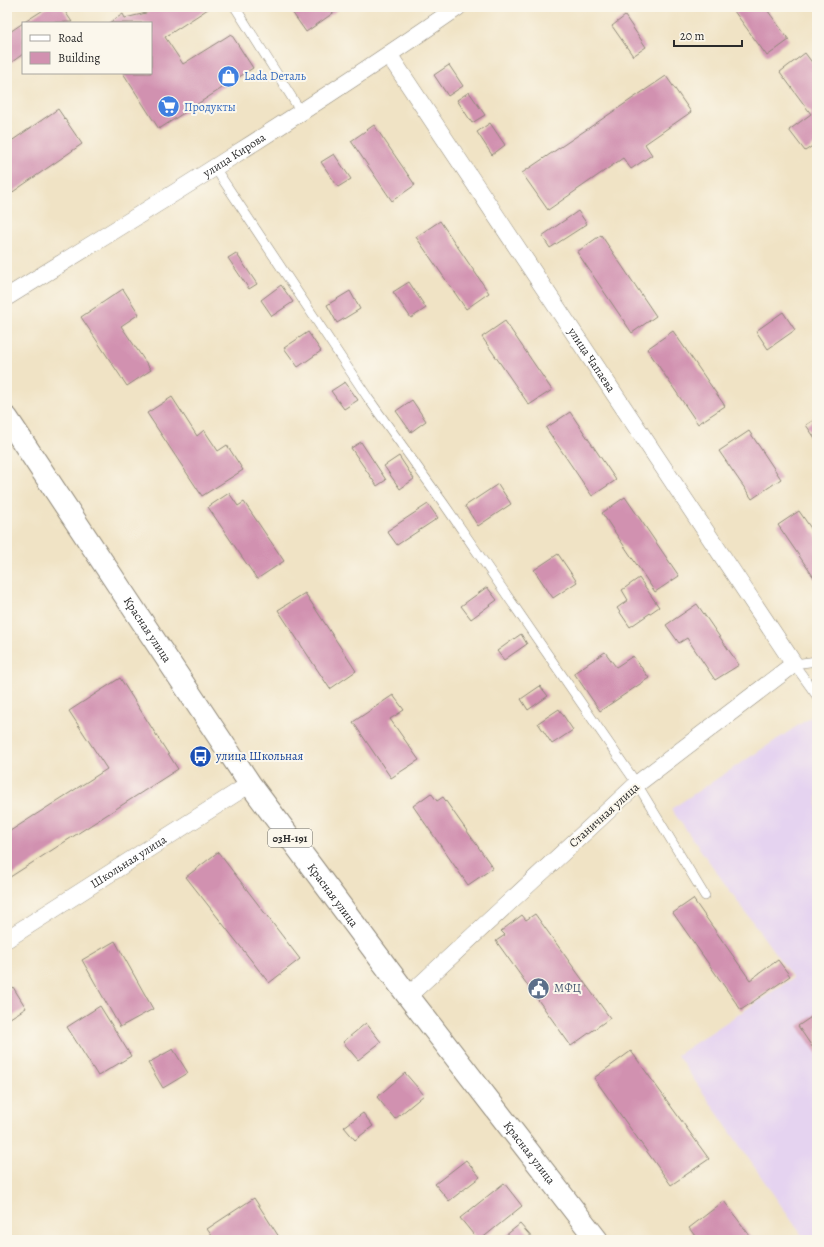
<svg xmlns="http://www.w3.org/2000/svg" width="824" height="1247" viewBox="0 0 824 1247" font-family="Alegreya,serif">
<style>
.built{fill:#e5d3f0}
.building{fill:#d191b0}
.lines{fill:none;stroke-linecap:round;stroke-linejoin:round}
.lane-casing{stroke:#8e8778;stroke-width:10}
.street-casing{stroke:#8e8778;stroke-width:18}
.primary-casing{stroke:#8e8778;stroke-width:24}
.lane{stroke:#fff;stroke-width:9}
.street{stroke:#fff;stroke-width:17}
.primary{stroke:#fff;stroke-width:22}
.labels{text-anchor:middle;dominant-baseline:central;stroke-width:4;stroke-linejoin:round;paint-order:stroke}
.shield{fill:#fbf7ec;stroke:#696865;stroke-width:1}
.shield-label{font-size:11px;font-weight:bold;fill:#2b2b2b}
.shop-label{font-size:12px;fill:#366cbe;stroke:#fbf7ec;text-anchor:start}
.street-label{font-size:12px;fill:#2b2b2b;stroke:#fbf7ec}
.transit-label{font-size:12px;fill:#164399;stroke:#fbf7ec;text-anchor:start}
.service-label{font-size:12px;fill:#4e5e75;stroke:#fbf7ec;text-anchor:start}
</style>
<rect width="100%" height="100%" fill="#fbf7ec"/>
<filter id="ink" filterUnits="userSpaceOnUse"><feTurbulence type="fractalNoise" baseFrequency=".025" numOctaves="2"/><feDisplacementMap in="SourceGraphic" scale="8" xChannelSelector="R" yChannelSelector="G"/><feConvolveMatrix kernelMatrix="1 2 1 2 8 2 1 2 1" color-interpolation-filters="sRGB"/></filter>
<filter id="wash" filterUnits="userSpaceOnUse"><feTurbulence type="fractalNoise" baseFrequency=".012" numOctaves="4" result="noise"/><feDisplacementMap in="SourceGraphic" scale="16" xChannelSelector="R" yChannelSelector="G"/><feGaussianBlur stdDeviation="0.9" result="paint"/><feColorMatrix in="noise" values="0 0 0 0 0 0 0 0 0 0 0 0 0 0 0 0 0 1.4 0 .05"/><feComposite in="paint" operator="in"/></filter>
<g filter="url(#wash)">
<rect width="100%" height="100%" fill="#f0e3c5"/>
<path class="built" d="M817 713V1240H805L677 1055 793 978 671 809Z"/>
<g id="blocks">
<path class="building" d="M48 7H62L72 22 23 23Z
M155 7H211L165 37 183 64 231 34 253 68 159 129 123 73H151V23H109L123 14 125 18 146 13Z
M299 7H338L339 9 306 32 292 12Z
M731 7H765L789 40 767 56Z
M625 16 646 47 633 56 612 26Z
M23 23V54L12 62 7 55V34Z
M805 53 817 69V143L805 151 789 130 811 114 780 72Z
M449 65 463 86 448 96 434 75Z
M666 76 691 112 645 144 652 155 631 169 623 158 548 210 522 173Z
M469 92 485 115 472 123 457 100Z
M58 109 82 144 7 196V144Z
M490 123 505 145 492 155 477 132Z
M374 125 415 185 392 201 351 141Z
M334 154 351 179 338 187 321 162Z
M578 211 587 224 550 248 542 236Z
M440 221 489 293 466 309 416 237Z
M601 235 656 316 632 333 577 252Z
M236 253 257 284 249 289 228 258Z
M409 282 426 308 411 318 393 292Z
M281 285 293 302 272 316 261 300Z
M123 289 139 314 121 326 151 370 127 386 81 317Z
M350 291 360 309 337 323 327 305Z
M783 312 795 330 768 349 756 331Z
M505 321 552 390 529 405 482 337Z
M673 331 725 406 698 424 647 349Z
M308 332 321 351 298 367 284 348Z
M345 382 358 400 344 409 331 391Z
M172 397 197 436 204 430 218 451 227 445 243 470 202 496 147 413Z
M412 400 426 421 411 432 396 411Z
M570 412 616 480 592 496 546 428Z
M817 418V441L806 425Z
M749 431 781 479 752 499 719 451Z
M361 442 386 480 377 486 351 448Z
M399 456 414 479 400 489 384 466Z
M498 484 511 504 478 526 465 506Z
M229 493 238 506 244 502 284 561 257 579 208 507Z
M625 497 679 576 655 592 602 513Z
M428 504 438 518 397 545 387 531Z
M799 511 817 537V582L778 525Z
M558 554 577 582 553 598 534 570Z
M639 578 659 607 630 627 617 608 628 600 622 590Z
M487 587 497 600 471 619 461 606Z
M305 593 356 671 330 689 278 610Z
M697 604 739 665 715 680 687 638 679 643 666 625Z
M521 634 527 644 504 660 497 651Z
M605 652 616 667 633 656 649 678 600 711 574 673Z
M120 678 178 769 7 879V833L107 769 69 711Z
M540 686 548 696 528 710 521 699Z
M393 695 404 710 390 719 419 760 391 778 353 722Z
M559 709 573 730 552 744 538 723Z
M431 793 437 801 443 797 493 868 468 885 413 806Z
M218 852 300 959 269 983 186 877Z
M693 899 750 980 778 960 790 976 741 1010 673 913Z
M535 914 610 1018 571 1046 496 941 505 935 501 931 522 915 526 920Z
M115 941 153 1009 120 1027 82 960Z
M13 987 26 1008 7 1020V991Z
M100 1006 131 1056 98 1076 67 1027Z
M817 1013V1054L798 1026Z
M366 1023 381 1042 358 1060 343 1042Z
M173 1049 188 1073 163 1088 148 1063Z
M631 1051 709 1159 671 1185 594 1078Z
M405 1073 424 1095 395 1119 377 1097Z
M363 1113 373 1126 355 1140 344 1127Z
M466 1160 480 1177 449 1201 435 1184Z
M504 1183 522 1206 480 1240H478L460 1218Z
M254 1198 281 1240H215L207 1229Z
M724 1201 753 1240H698L689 1228Z
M520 1224 534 1240H500Z"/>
</g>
</g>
<g filter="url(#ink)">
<use href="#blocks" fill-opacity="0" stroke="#8e8778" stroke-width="1"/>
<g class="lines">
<defs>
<path id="lane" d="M235 7 301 112
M215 168 368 398 444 504 637 784 705 896
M817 661 794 664 817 696"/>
<g id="street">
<path id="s1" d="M389 55 794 664 637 784 408 996"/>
<path id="s2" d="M7 297C159 203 311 109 458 7"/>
<path id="s3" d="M7 939 250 784"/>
</g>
<g id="primary">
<path id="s4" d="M7 418 250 784 408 996 597 1240"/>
</g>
</defs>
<use href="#lane" class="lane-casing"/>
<use href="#street" class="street-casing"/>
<use href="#primary" class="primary-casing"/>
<use href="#lane" class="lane"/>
<use href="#street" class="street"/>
<use href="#primary" class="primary"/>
</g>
</g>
<defs>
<symbol id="shop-disc" viewBox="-11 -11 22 22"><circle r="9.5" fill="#3f7fe0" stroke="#fbf7ec"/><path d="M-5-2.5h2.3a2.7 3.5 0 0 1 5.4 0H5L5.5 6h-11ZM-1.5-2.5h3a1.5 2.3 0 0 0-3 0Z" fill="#fff"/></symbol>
<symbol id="supermarket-disc" viewBox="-11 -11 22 22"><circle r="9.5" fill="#3f7fe0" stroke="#fbf7ec"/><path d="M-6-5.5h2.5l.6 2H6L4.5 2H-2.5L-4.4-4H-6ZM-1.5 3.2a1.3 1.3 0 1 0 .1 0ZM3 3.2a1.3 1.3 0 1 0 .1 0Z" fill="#fff"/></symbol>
<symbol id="bus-disc" viewBox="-11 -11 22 22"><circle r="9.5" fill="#1a4fb4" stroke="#fbf7ec"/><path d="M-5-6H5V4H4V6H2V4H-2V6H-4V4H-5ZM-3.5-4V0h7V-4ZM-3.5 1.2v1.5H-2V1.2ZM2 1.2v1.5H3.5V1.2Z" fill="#fff"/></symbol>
<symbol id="civic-disc" viewBox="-11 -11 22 22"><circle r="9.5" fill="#5c6f8a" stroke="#fbf7ec"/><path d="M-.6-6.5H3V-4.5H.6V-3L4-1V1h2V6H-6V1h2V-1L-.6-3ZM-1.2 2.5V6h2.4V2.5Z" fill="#fff"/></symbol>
</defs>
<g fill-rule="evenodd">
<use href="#shop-disc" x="216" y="64" width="25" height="25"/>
<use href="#supermarket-disc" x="156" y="94" width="25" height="25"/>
<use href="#bus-disc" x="188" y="744" width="25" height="25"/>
<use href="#civic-disc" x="526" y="976" width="25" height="25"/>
</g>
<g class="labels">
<rect class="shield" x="268" y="829" width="44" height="18" rx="3"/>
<g class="shield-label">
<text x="290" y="838">03Н-191</text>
</g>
<g class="shop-label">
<text x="244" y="76">Lada Dеталь</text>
<text x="184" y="107">Продукты</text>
</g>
<g class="street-label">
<text stroke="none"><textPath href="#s2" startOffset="268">улица Кирова</textPath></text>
<text stroke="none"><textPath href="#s1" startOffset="366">улица Чапаева</textPath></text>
<text stroke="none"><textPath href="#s4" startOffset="254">Красная улица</textPath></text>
<text transform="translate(604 815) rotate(-42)">Станичная улица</text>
<text stroke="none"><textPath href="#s3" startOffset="144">Школьная улица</textPath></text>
<text stroke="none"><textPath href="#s4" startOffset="578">Красная улица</textPath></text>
<text stroke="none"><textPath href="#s4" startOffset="902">Красная улица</textPath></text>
</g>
<g class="transit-label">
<text x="216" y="756">улица Школьная</text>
</g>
<g class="service-label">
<text x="554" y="988">МФЦ</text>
</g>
</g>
<rect width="824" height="1247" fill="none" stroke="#fbf7ec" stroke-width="24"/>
<rect x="22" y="22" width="130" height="52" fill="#fbf7ec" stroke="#a8a59f"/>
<rect x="30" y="35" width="20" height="6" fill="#ffffff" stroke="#a8a59f"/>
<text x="58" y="42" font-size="12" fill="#2b2b2b">Road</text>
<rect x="30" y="52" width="20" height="12" fill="#d191b0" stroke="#a8a59f"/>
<text x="58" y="62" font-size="12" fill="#2b2b2b">Building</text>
<path d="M674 40v6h68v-6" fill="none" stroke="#2b2b2b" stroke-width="2"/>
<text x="680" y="40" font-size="12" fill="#2b2b2b" stroke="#fbf7ec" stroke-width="3" paint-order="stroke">20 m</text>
</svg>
